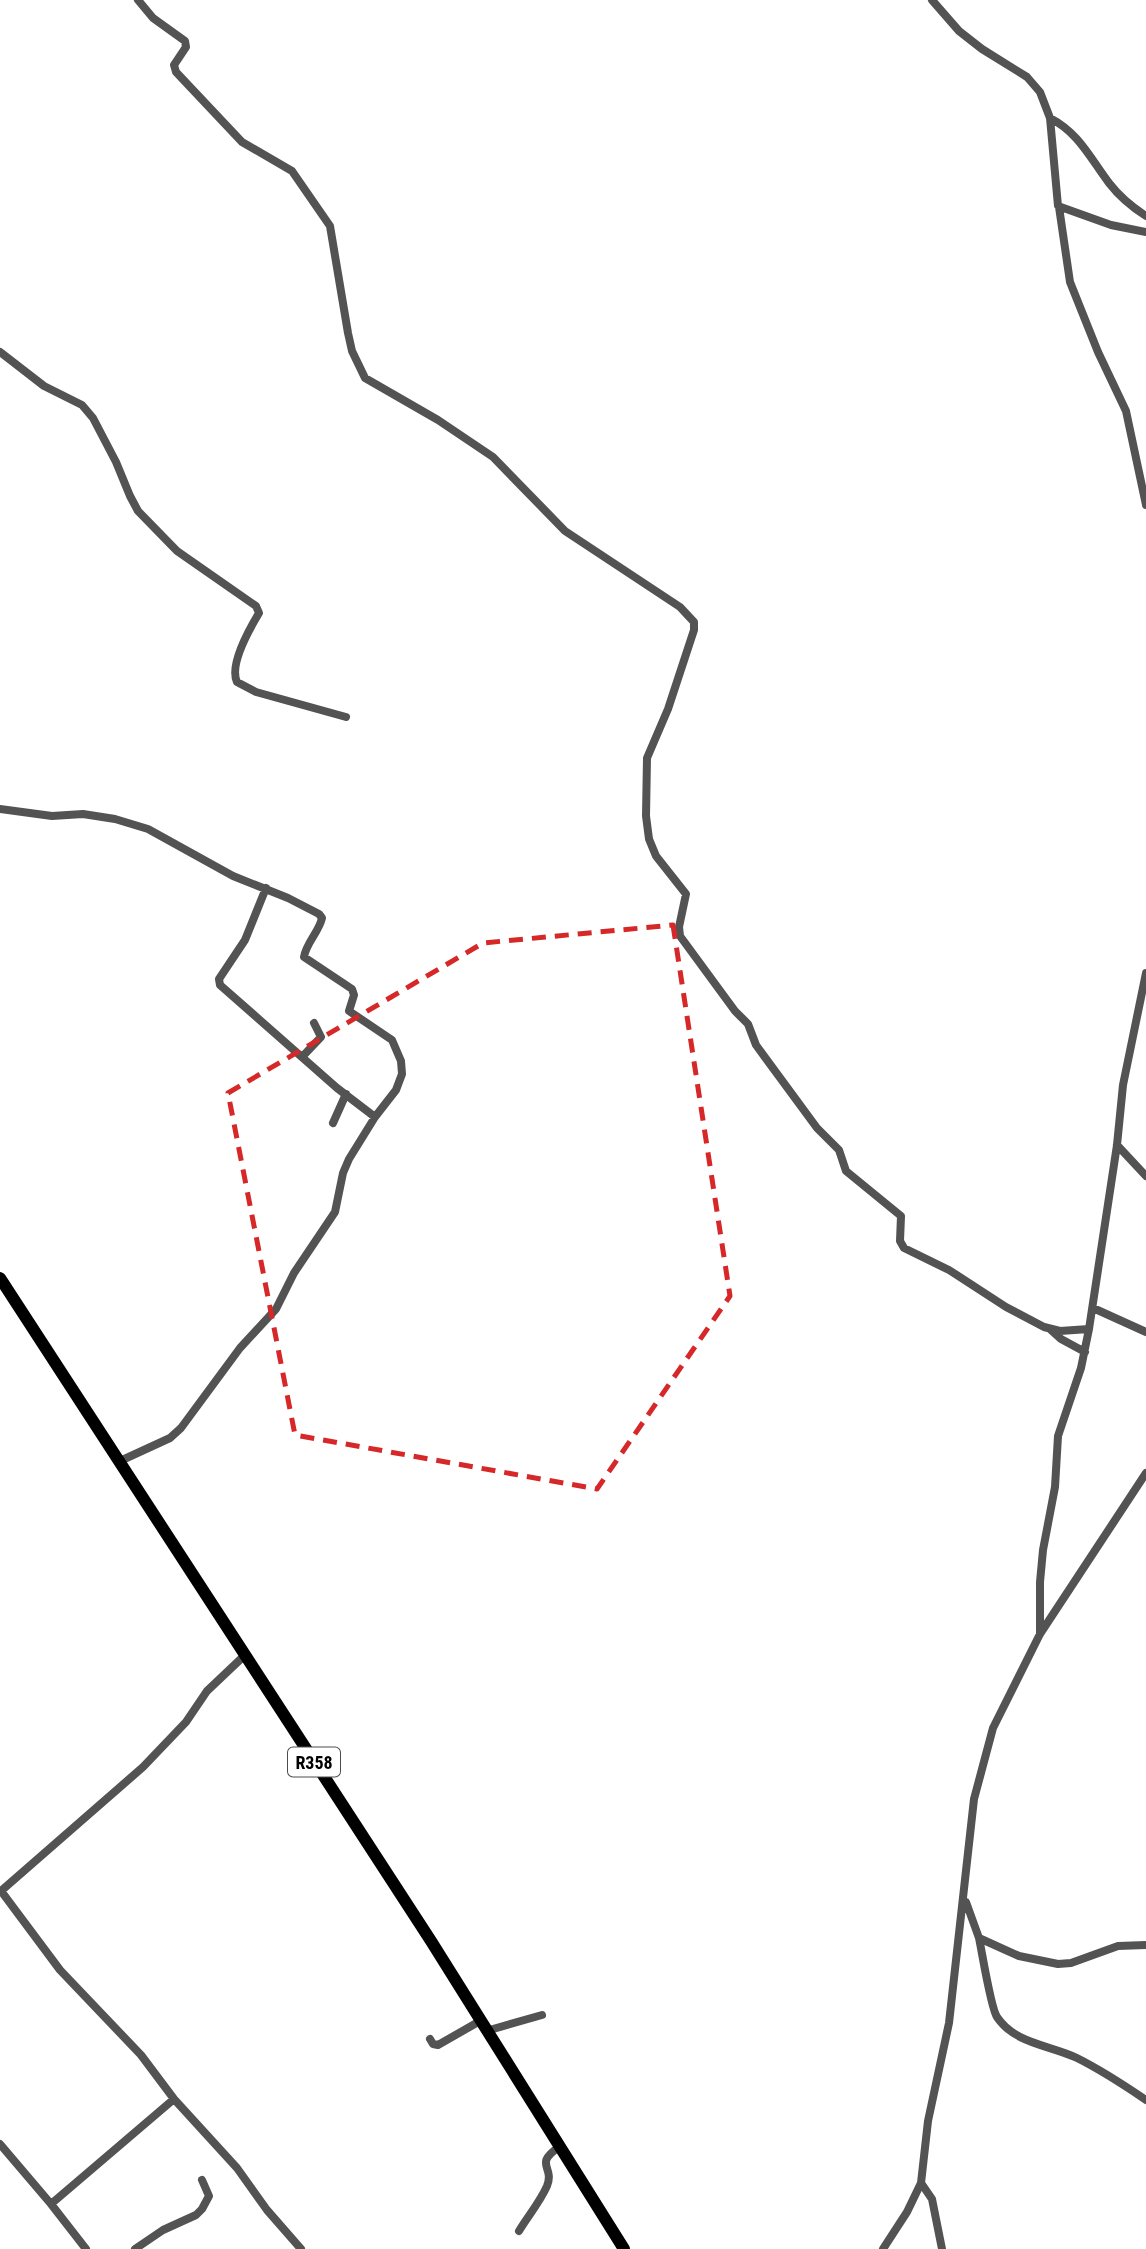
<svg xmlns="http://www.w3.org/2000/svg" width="1146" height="2249" viewBox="0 0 1146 2249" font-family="'Roboto Condensed',sans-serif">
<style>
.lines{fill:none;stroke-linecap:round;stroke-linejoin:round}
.street{stroke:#535353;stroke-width:8}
.primary{stroke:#000;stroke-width:12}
.marked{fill:none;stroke:#d62828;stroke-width:5;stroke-dasharray:14 9;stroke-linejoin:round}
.labels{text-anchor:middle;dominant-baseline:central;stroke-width:6;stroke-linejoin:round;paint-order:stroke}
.shield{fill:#fff;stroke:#4c4c4c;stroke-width:2}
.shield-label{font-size:18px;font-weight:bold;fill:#000}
</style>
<rect width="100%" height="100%" fill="#fff"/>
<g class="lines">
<path class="street" d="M138 0 153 18 185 41 186 47 174 65 176 72 242 142 292 171 330 226 348 333 352 351 365 378 438 420 493 457 565 531 680 607 694 622V630L668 709 647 758 646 816 649 839 656 856 686 894 679 927 680 936 735 1011 748 1024 756 1045 817 1128 839 1150 846 1171 901 1216 900 1241 904 1248 949 1270 1006 1307 1044 1327 1060 1331 1089 1329
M932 0 959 31 982 49 1027 77 1040 92 1050 118 1058 206 1111 225 1146 232
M1050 118C1079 133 1090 158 1109 183 1119 196 1132 207 1146 216
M1059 207 1070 282 1098 352 1126 411 1146 505
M0 352 44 386 82 405 93 418 116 462 130 496 138 511 177 551 256 606 259 613C250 628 229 665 237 682L256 692 346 717
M0 809 52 816 83 814 115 819 148 829 233 876 288 898 319 914 322 918C319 932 306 943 304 957L352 989 354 995 349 1011 392 1040 401 1061 402 1074 396 1090 375 1117 349 1159 343 1173 335 1212 294 1273 276 1309 240 1348 181 1428 170 1438 120 1461
M266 888 245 940 219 979 220 985 337 1088 375 1117
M302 1057 321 1037 314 1023
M333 1123 346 1094
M1117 1145 1146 1176
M1093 1308 1146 1332
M1050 1329 1061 1339 1085 1352
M1040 1634V1582L1043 1550 1055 1487 1058 1436 1081 1368 1089 1329 1117 1145 1123 1085 1146 973
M245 1655 207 1691 186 1722 143 1767 1 1891 60 1970 141 2055 174 2099 237 2168 267 2210 301 2249
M966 1902 979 1938 1019 1956 1058 1964 1071 1963 1118 1946 1146 1945
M979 1938C982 1952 991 2009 997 2017 1015 2044 1050 2045 1077 2058 1101 2070 1124 2085 1146 2100
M486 2031 542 2015
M430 2039 433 2044 438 2045 480 2021
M0 2144 51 2204
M921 2183 932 2199 942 2249
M519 2231C528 2216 540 2202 547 2186 555 2166 533 2165 559 2147
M86 2249 51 2204 174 2099
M135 2249 163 2230 196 2215 202 2209 209 2196 202 2180
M883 2249 907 2212 921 2183 928 2121 949 2023 974 1799 993 1728 1040 1634 1146 1473"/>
<path class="primary" d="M0 1278 431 1941 624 2249"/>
</g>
<path class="marked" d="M673 925 730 1296 597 1489 295 1435 228 1093 483 943Z"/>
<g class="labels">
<rect class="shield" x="288" y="1747.5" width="52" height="29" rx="5"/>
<g class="shield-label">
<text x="314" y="1762">R358</text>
</g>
</g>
</svg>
